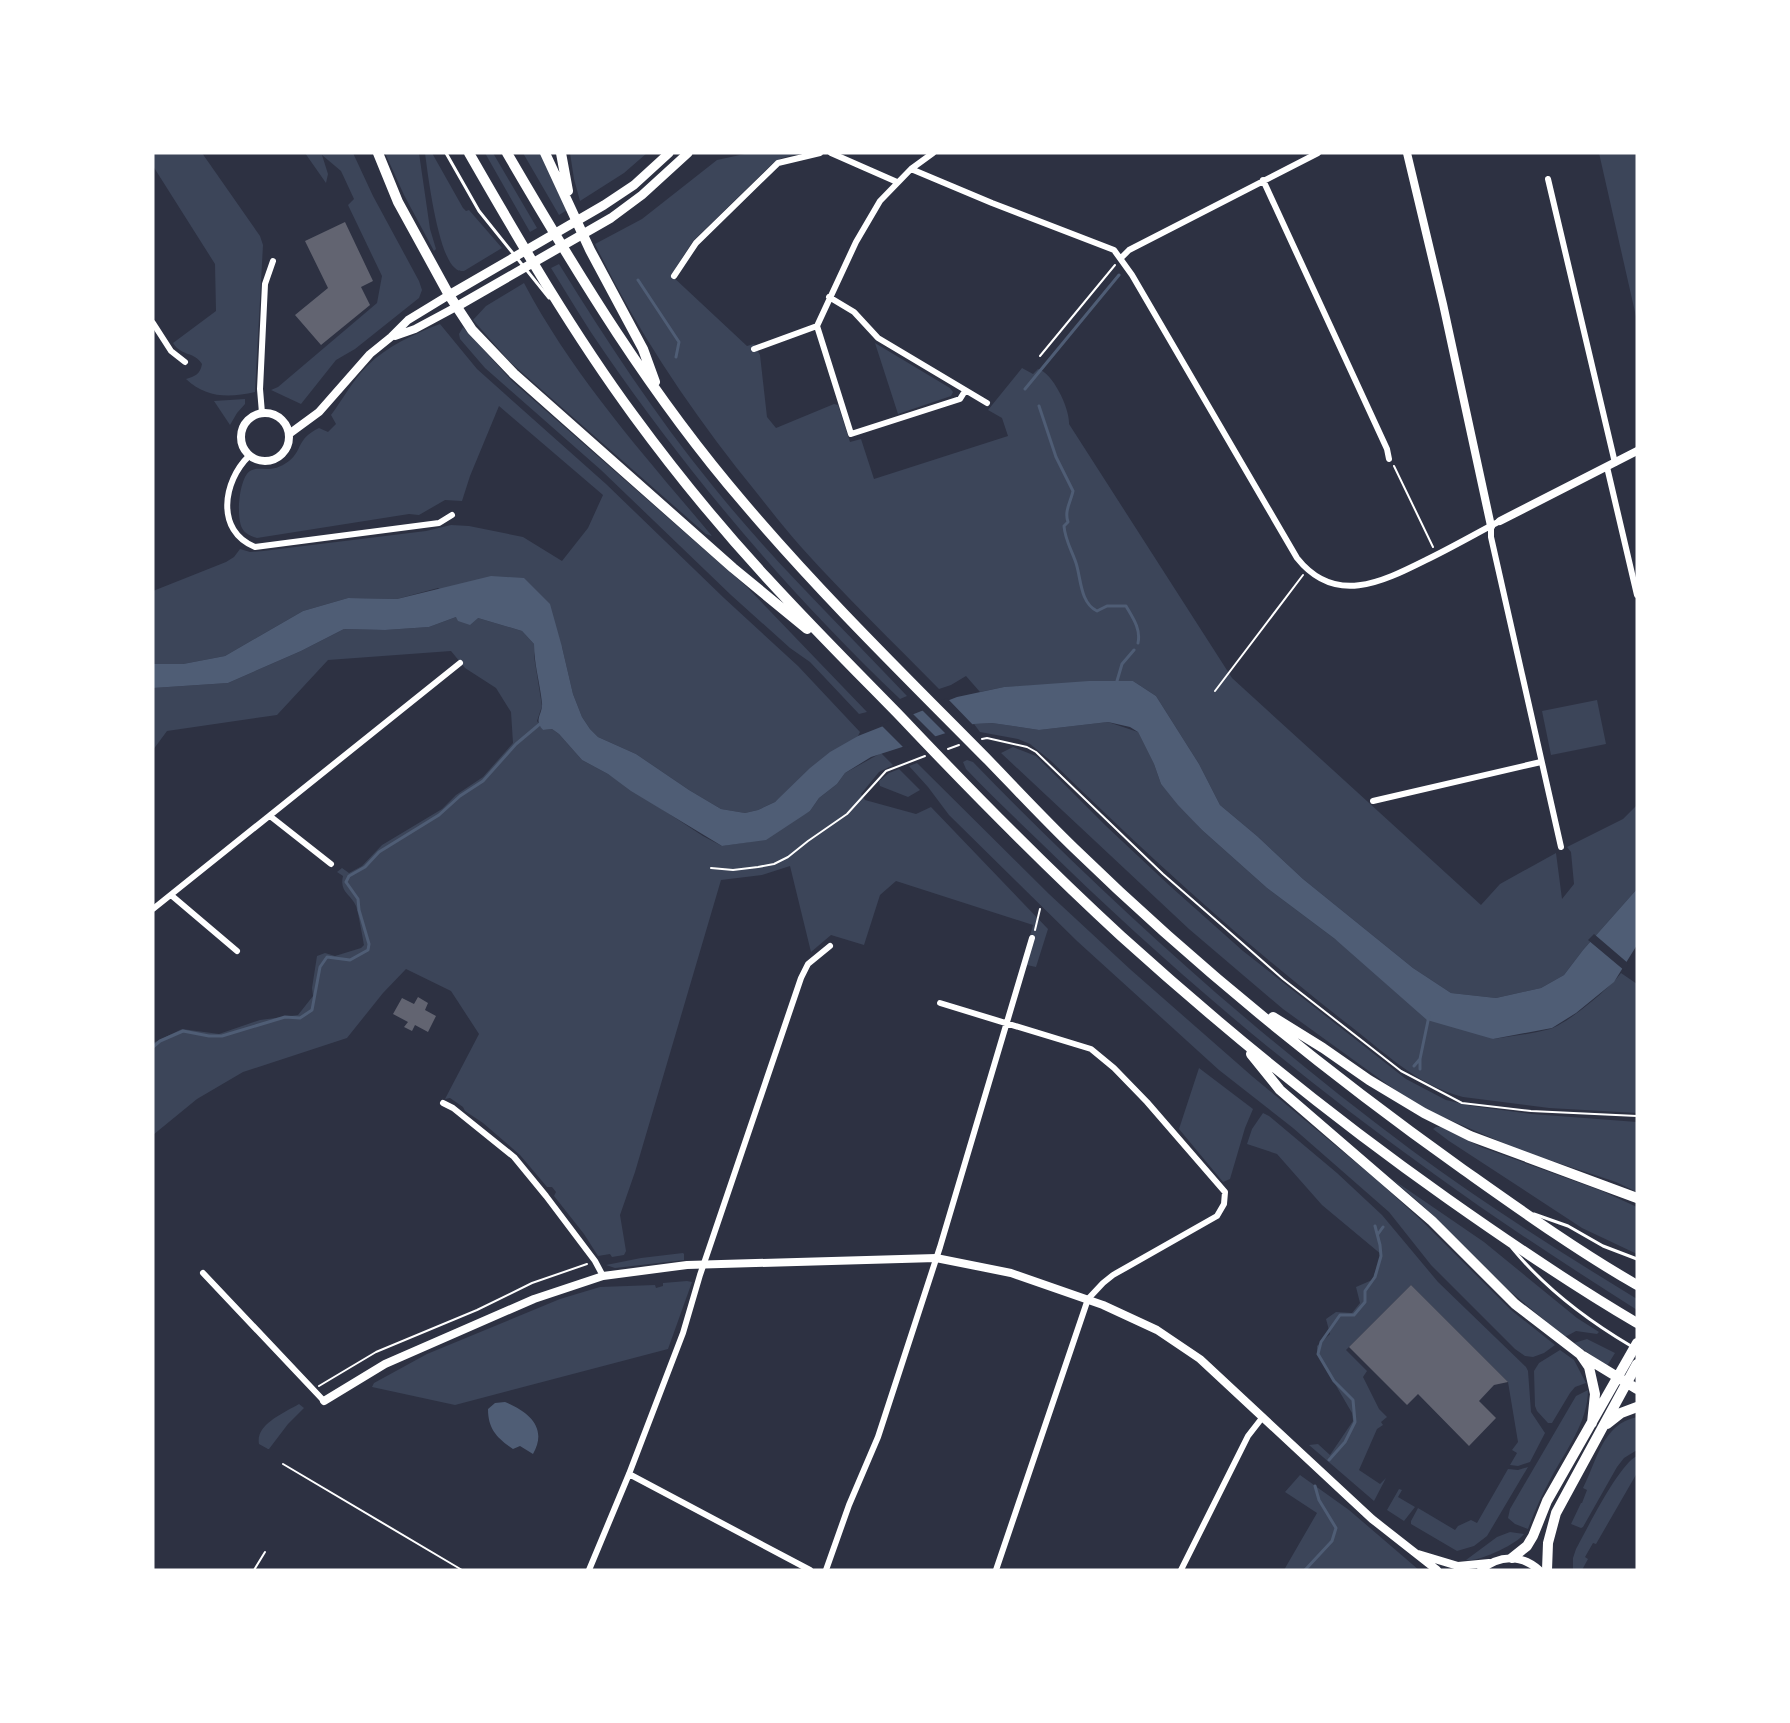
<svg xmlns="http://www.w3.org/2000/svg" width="1790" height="1723" viewBox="0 0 1790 1723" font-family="'Open Sans',sans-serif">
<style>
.green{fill:#3c4559}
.water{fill:#4f5d75}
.pier{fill:#2d3142}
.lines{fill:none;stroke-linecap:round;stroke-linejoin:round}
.stream{stroke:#4f5d75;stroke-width:3}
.building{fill:#626471}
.path{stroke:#fff;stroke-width:2}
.service{stroke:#fff;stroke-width:3}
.minor{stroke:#fff;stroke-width:6}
.tertiary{stroke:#fff;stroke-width:8}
.secondary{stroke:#fff;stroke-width:8}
.primary{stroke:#fff;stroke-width:9}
.trunk{stroke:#fff;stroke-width:10}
</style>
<rect width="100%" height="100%" fill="#2d3142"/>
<path class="green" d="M153 153H202L260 236 263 245 255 392C229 398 206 398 186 379 195 376 200 375 202 364 194 351 182 357 173 343L216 311 215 264 153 166Z
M305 153H353L373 196 419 281 422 290 419 298 355 349 336 360 301 404 271 390 278 387 377 303 382 276 348 205 354 199 341 171 322 155 328 174 326 183Z
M385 153H419L430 229 436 249 434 251 404 195Z
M425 153H432L463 208 466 211 469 210 502 248 464 271C460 271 458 271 455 268 438 255 428 176 425 153Z
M485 153H493L537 228 530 232Z
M523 153H540L567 210 559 215Z
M570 153H647L624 173 580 201 574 179Z
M749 153H802L782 158 773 163 693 241 671 275 747 346 754 344 760 355 767 417 776 428 834 404 838 405 850 442 861 439 874 479 1008 436 1002 418 988 410 1022 368 1033 374 1038 369C1053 373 1070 409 1069 424L1232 678 1481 905 1500 884 1556 853 1562 899 1574 884 1571 852 1567 847 1623 819 1637 805V889L1583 950 1564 975 1541 988 1496 998 1451 993 1413 968 1303 879 1257 836 1220 805 1199 764 1156 696 1133 681 1004 687 980 692 966 676 951 685 939 689C893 642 846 597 802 548 779 522 758 494 736 467 681 396 634 325 595 244L642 219 717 160Z
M1599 153H1637V321Z
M559 264C606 340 655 415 712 485 772 560 841 626 907 696L900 699C790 594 691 478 605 353 586 326 569 297 551 268Z
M524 283C573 376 645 456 712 536L706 534 510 362 473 320 486 306Z
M440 324 477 369 606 484 724 598 798 666 860 732 858 736 775 802 758 810 745 813 721 809 689 790 636 754 598 737 590 729 582 717 573 694 562 647 438 588 397 599 348 598 303 611 225 656 183 664H153V591L226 562 234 557 240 549 250 552 263 551 426 531 451 525 469 526 523 537 562 561 588 528 603 495 499 406 470 476 462 501 445 500 419 515 409 514 257 538C251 536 245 534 242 528 236 517 239 478 250 471 260 465 271 475 289 461 303 450 296 439 319 428L328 432 336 424 331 415C343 399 353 380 367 366 387 346 414 334 440 324Z
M463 327 512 381 747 587 867 712 859 714 810 662 790 648 731 595 601 470 485 368 460 339 459 334Z
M875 343 950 388 953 392 951 396 898 414Z
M245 399V404L237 413 230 425 214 401Z
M456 617 478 618 522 631 534 644V656L542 706 537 721 543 730 552 729 559 734 582 760 608 774 703 836 722 846 749 842 810 811 819 798 837 784 845 773 881 753 893 765 879 772 861 794 865 800 916 814 931 807 1048 929 1036 967 1022 964 1033 925 896 881 880 895 864 945 831 935 811 952 790 866 762 875 721 880 635 1172 620 1215 626 1251 624 1255 612 1257 610 1254 598 1256 584 1234 554 1196 556 1192 552 1187H547L520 1155 483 1123 465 1111 463 1107 450 1098 445 1099 479 1034 451 991 406 969 383 993 347 1038 243 1072 197 1099 153 1135V1043L182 1029 219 1034 260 1020 298 1015 313 996 312 988 317 956 325 953 335 956 361 948 364 945C363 939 358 911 356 906 351 894 339 892 343 876L337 872 342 868 349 873 362 866 382 845 442 809 456 795 483 777 513 743 511 712 496 688 465 668 451 651 328 660 277 715 167 731 153 750V688L228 683 301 651 344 629 385 630 429 627Z
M1597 700 1606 744 1551 755 1542 711Z
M1108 722 1138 732 1154 764 1161 784 1202 830 1267 888 1335 939 1493 1039C1512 1036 1532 1034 1550 1029 1568 1023 1609 989 1621 973L1637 984V1113L1549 1108 1463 1097C1416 1085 1382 1050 1345 1022 1241 941 1145 853 1051 761L1030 744 1018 739 980 732 974 724 992 723 1039 730Z
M1013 747 1036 756 1106 826 1170 886 1243 951 1406 1079 1446 1100 1472 1106 1532 1114 1637 1122V1192L1616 1182 1522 1151 1436 1114 1402 1095 1283 1009 1189 929 1001 753Z
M967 760 973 762C1109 902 1254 1033 1410 1149 1483 1203 1560 1252 1637 1299V1310C1568 1266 1500 1222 1434 1174 1294 1074 1163 963 1040 842 1015 818 990 794 966 769L963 762Z
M917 763 1049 894 1131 970 1253 1077 1377 1180 1421 1220 1511 1310 1555 1345 1544 1353 1533 1357 1525 1356 1515 1349 1431 1265 1389 1212 1293 1128 1219 1070 1077 941 949 815 928 787 909 766Z
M899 769 920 790 908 797 880 786 879 781 889 773Z
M1199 1068 1253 1109 1245 1128 1230 1179 1223 1182 1179 1129Z
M1263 1113 1269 1116 1337 1173 1382 1215 1438 1282 1526 1367 1528 1371 1531 1412 1545 1433 1530 1462 1518 1466 1510 1465 1517 1453 1512 1450 1518 1442 1508 1382 1411 1285 1346 1350 1367 1371 1363 1377 1379 1409 1387 1417 1381 1422 1383 1425 1377 1429 1359 1470 1380 1484 1386 1478 1374 1501 1309 1445 1318 1444 1330 1455 1353 1421 1352 1413 1317 1353V1346L1330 1334 1326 1319 1336 1312 1352 1313 1360 1303 1356 1287 1372 1280 1382 1255 1322 1205 1277 1154 1247 1144 1252 1129Z
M1436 1127H1441L1481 1147 1602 1191 1637 1207V1254L1582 1228 1449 1141 1433 1129Z
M1392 1179 1484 1242 1577 1318 1599 1332 1597 1334 1576 1331 1565 1337 1506 1288 1422 1205Z
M683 1253 684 1254V1260L615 1268 606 1265 641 1258Z
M687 1281 692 1282 668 1349 455 1405 372 1387 374 1383 427 1354 560 1299 600 1287 655 1285 656 1288 663 1286V1283Z
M1587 1339 1615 1353 1607 1366 1574 1343Z
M1560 1350 1574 1360 1586 1383 1575 1387 1570 1393 1552 1423H1548L1537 1411 1535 1406 1534 1371 1539 1363Z
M1588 1390C1588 1422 1566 1450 1551 1478 1542 1495 1534 1512 1528 1529L1515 1524 1508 1518 1510 1509 1576 1396Z
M299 1404 304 1408 288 1424 269 1449H268L259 1444C255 1424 286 1412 299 1404Z
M1637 1417V1450L1624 1458 1617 1467 1583 1527 1581 1528 1571 1524 1581 1503H1582L1587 1490 1583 1488C1597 1461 1602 1424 1637 1417Z
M1637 1456V1473L1596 1544 1593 1543 1585 1557 1588 1559 1582 1570H1573V1558L1576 1549C1587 1529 1619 1464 1637 1456Z
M1528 1467 1487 1536 1474 1546 1457 1551 1411 1524V1521L1418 1508 1455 1530 1458 1526 1471 1520 1477 1523 1508 1469 1518 1470Z
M1300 1475 1349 1510 1419 1570H1284L1317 1513 1285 1492Z
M1399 1489 1402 1490 1398 1497 1415 1507 1404 1521 1387 1510Z
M1510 1532 1524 1534C1517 1544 1477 1563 1466 1560L1497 1537Z"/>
<path class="water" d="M491 576 524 578 550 604 562 647 573 694 582 717 590 729 598 737 636 754 689 790 721 809 745 813 758 810 775 802 810 768 830 752 858 736 957 697 1004 687 1089 681H1133L1156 696 1199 764 1220 805 1257 836 1303 879 1413 968 1451 993 1496 998 1541 988 1564 975 1583 950 1637 889V945L1614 982 1576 1013 1552 1028 1493 1039 1427 1020 1335 939 1267 888 1202 830 1178 805 1161 784 1154 764 1138 732 1130 727 1108 722 1039 730 992 723 974 724 871 757 845 773 837 784 819 798 810 811 766 840 722 846 631 791 608 774 582 760 559 734 552 729 543 730C533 720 543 714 542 703 540 683 534 664 534 644L522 631 478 618 470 625 458 621 456 617 429 627 385 630 344 629 301 651 228 683 153 688V664H183L225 656 303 611 348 598 397 599Z
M505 1402C529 1412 548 1428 533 1454L520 1446 513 1449C497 1438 488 1429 488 1409L495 1403Z"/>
<path class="pier" d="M947 698 975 727 947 735 920 708Z
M911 712 937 738 904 748 880 724Z
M1594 934 1629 964 1625 971 1588 940Z"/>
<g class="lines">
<path class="stream" d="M638 280 679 342 676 357
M1025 389 1119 275
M1039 406 1056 457 1073 491C1071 501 1064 511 1068 522L1064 526C1065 540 1072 551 1076 563 1081 578 1080 603 1097 611L1107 606H1126C1133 618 1141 629 1138 643
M1117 681 1122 664 1134 650
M153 1047 160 1041 183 1031 209 1036H222L285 1017 300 1018 312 1010 320 967 327 957 350 960 368 950 369 944 359 910 358 899 346 882 349 876 365 867 379 852 439 815 460 796 483 781 516 744 541 723
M1420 1059V1069
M1414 1066 1420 1059 1429 1016
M1378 1234 1383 1227
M1329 1460 1345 1442 1355 1422 1353 1400 1334 1381 1318 1354 1321 1342 1340 1315H1354L1365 1302V1291L1375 1277 1381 1256 1380 1245 1375 1226
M1305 1570 1332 1541 1336 1528 1319 1500 1315 1486"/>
</g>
<path class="building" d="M345 222 373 281 361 287 370 305 321 345 295 315 328 288 305 241Z
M418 997 428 1003 425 1010 436 1016 428 1032 415 1025 412 1031 404 1027 408 1022 393 1014 402 998 414 1004Z
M1411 1285 1508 1382 1494 1385 1479 1401 1496 1418 1469 1446 1418 1394 1407 1405 1349 1347Z"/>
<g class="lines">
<path class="path" d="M1040 356 1115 265
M1394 466 1433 547
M1215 691 1303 575
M982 739 987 738 1027 747 1036 752 1163 874 1225 928 1283 979 1401 1071 1462 1103 1531 1111 1637 1116
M948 749 959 745
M711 868 733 870 758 867 774 864 788 857 808 841 847 814 886 771 925 756
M1035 930 1040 909
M319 1386 376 1352 477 1310 532 1283 587 1264
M283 1464 462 1570
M254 1570 265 1552"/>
<path class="service" d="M446 153 479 211 549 298
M1534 1214 1568 1226 1603 1246 1637 1259
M1512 1248C1545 1288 1587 1320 1631 1346"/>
<path class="minor" d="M831 153 897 182
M933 153 911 169 880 201 856 242 817 326 851 434 960 399 965 391
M911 169 992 203 1114 250 1132 275 1297 558C1335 606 1382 582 1426 560 1451 548 1475 534 1500 521
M1548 179 1615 463
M1263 180 1387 449 1389 459
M1121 258 1129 250 1318 153
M674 276 696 243 778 163 820 153
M829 297 854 312 878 338 987 403
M153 323 171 351 185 362
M754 349 817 326
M262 413 260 389 265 284 273 261
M249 456C223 481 215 531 255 547L439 523 452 515
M1607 467 1637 595
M1491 526V537L1561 847
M1373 801 1541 762
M270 816 331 864
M171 895 237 951
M153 909 460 663
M940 1003 1091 1049 1114 1068 1147 1102 1225 1192 1224 1204 1217 1216 1113 1275 1103 1283 1088 1299 996 1570
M443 1103 453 1108 514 1157 546 1196 595 1261 603 1276
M203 1273 324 1401
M629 1474 810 1570
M589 1570 629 1474 683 1333 700 1275 801 978 808 964 830 946
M826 1570 849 1505 878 1437 940 1247 1032 938
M1181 1570 1248 1436 1262 1418"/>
<path class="tertiary" d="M1407 153 1443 304 1491 526
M395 336 415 329 456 307
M241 437a24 24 0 1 1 48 0a24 24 0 1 1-48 0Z
M289 434 319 412 370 354 391 337 408 320 449 295
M1500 521 1637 451
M324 1401 385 1364 534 1299 603 1276 687 1265 936 1258 1011 1273 1103 1305 1157 1330 1200 1359 1372 1519 1437 1570
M1418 1554 1458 1566 1489 1563"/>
<path class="secondary" d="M1481 1570C1499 1555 1521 1554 1539 1570"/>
<path class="primary" d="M449 295 604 205 634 185 669 153
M456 307 611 218 642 195 688 153"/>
<path class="trunk" d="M378 153 398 202 449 295 472 330 514 374 733 568 807 629
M469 153C520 242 573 333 634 416 675 472 720 527 767 578 811 626 856 671 901 717 972 792 1045 866 1121 936 1225 1030 1333 1118 1448 1199 1509 1242 1572 1285 1637 1323
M507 153C578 275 651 395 743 502 820 593 905 676 989 761 1017 790 1045 820 1074 848 1194 965 1325 1071 1461 1168 1519 1209 1576 1250 1637 1285
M545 153 590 250 643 349 655 382
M561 153 568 191
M1273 1017 1323 1048 1369 1080 1424 1113 1470 1136 1637 1198
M1251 1054 1280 1090 1432 1221 1515 1304 1580 1354 1589 1367 1595 1394 1592 1423
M1583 1356 1637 1389
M1607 1424 1621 1413 1637 1407
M1512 1558 1527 1546 1533 1536 1547 1501 1637 1343
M1547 1570 1548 1543 1556 1513 1637 1364"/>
</g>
<rect width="1790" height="1723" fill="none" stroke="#ffffff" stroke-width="309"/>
</svg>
